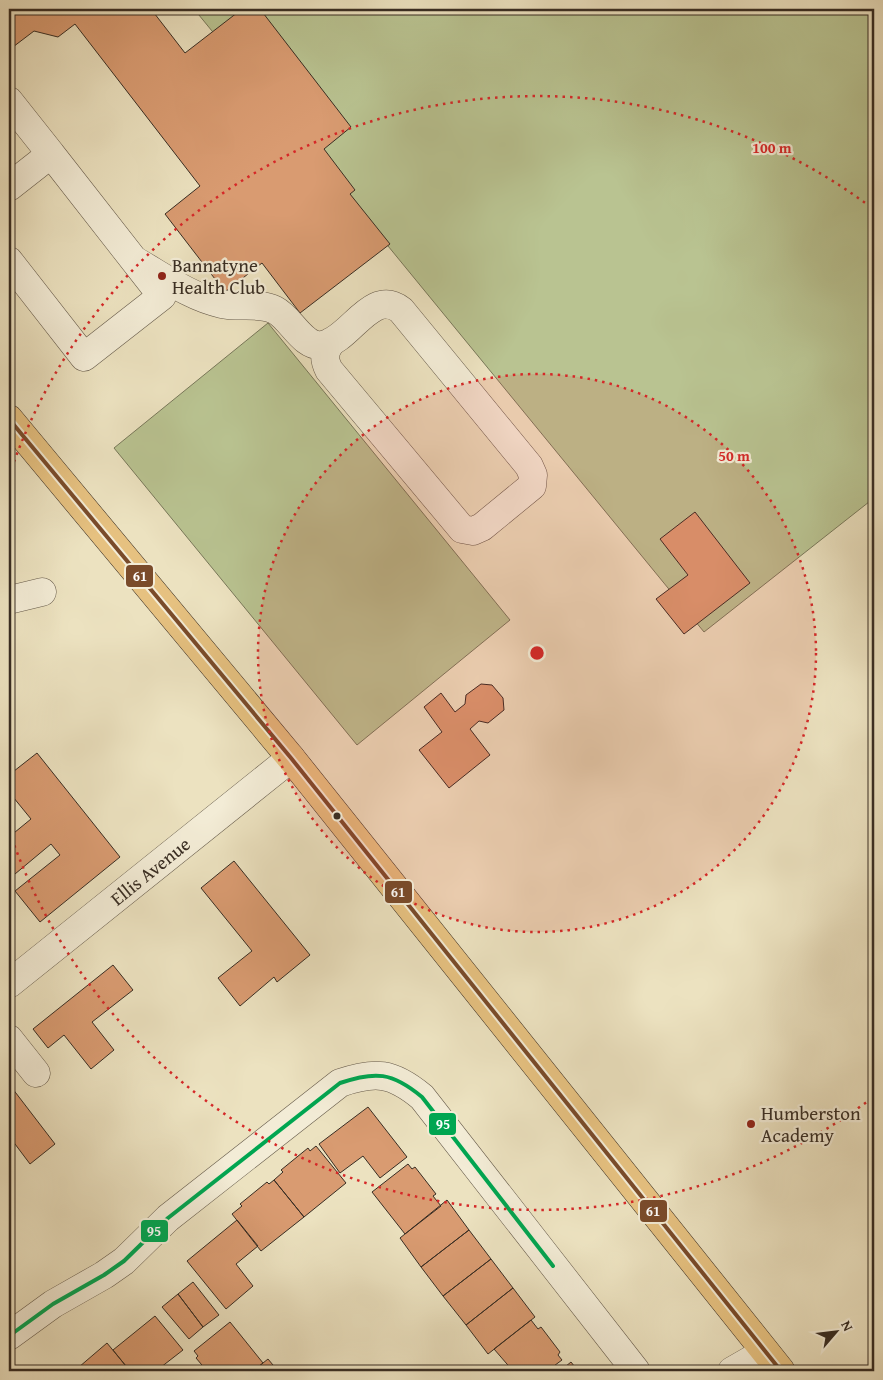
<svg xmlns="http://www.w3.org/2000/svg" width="883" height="1380" viewBox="0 0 883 1380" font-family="'Gentium Book Plus',serif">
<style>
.green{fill:#b9c391;stroke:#78785a}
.building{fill:#d99b71;stroke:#382d23}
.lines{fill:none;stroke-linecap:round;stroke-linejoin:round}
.minor-casing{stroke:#655a4a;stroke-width:29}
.major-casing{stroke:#382d23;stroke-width:29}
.minor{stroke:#f3ecd6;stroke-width:28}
.major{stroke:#e6c180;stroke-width:28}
.bus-1-casing{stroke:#f3ecd6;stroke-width:8}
.bus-2-casing{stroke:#f3ecd6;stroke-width:8}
.bus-1{stroke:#7a4b2a;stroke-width:4}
.bus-2{stroke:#00a651;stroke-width:4}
.ring{fill:none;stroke:#d62828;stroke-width:2.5;stroke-dasharray:2.5 5}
.poi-dot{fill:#8f2418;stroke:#f3ecd6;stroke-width:2}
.bus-dot{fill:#382d23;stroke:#f3ecd6;stroke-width:2}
.labels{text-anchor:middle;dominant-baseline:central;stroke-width:4.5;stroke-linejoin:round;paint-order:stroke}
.poi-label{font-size:19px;fill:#382d23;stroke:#f3ecd6;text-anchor:start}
.street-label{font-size:19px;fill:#382d23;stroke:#f3ecd6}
.centre{fill:#d62828;stroke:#f3ecd6;stroke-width:2.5}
.ring-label{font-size:15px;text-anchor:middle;font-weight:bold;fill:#d62828;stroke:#f3ecd6;stroke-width:4.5;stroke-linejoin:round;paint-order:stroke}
.line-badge{stroke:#f3ecd6;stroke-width:2}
.badge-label{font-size:14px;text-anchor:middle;font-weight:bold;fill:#fff}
</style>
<rect width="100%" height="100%" fill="#ece2c0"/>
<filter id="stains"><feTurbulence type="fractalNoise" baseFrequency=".004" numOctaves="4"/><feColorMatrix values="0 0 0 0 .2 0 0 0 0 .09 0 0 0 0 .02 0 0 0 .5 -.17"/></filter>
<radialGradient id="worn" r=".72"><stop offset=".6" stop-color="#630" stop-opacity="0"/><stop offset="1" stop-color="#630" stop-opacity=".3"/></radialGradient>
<path class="green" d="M194 9H874V498L704 632Z
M268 323 510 620 357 745 114 448Z"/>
<path class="building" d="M9 9H151L185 53 242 9H260L351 127 324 149 355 190 350 194 390 244 300 313 262 263 225 292 165 214 200 186 75 24 58 37 34 31 9 50Z
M695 512 750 583 684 634 656 599 688 575 660 539Z
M481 684 492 685 503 698 504 710 488 723 479 721 470 729 490 755 449 788 419 750 442 732 424 707 441 693 455 712 465 704 466 695Z
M37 753 120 857 40 922 15 891 60 855 51 844 9 879V837L31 819 9 792V775Z
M234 861 310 955 277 982 274 977 240 1006 218 978 252 951 201 888Z
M113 965 133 990 92 1022 114 1050 91 1069 64 1035 48 1048 33 1029Z
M9 1084 55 1144 30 1164 9 1136Z
M368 1107 407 1157 380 1178 363 1156 340 1173 319 1144Z
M316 1146 346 1183 304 1217 274 1180 283 1172 281 1170 308 1148 310 1151Z
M408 1164 412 1169 415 1167 436 1194 433 1196 441 1206 405 1234 372 1192Z
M274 1180 304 1217 261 1251 232 1214 242 1206 240 1204 267 1182 269 1184Z
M447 1200 469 1230 421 1267 400 1238Z
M237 1220 258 1246 236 1264 253 1286 226 1309 187 1261Z
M469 1230 491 1259 443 1296 421 1267Z
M491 1259 513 1288 466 1325 443 1296Z
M193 1282 219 1315 203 1327 178 1294Z
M513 1288 535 1317 488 1354 466 1325Z
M178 1294 203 1327 189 1339 162 1307Z
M155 1316 183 1350 156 1371H130L113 1350Z
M531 1320 538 1329 541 1327 560 1352 558 1355 562 1360 547 1371H513L494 1349Z
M230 1322 263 1363 253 1371H207L196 1358 198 1356 194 1351Z
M107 1343 130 1371H83L79 1367Z
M268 1359 278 1371H253Z
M571 1362 578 1371H560Z"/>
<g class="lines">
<defs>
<path id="minor" d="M9 101 51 154
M9 187 51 154 162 296 84 357 9 261
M134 260C162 276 190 297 222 304 239 308 259 302 275 310 291 318 303 348 322 345 350 341 371 287 401 310L529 466 533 475 532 486 482 527 473 531 462 529 329 370C323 358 324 352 332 341
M9 600 42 592
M9 984 291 758
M9 1039 36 1073
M9 1336 53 1304 104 1275 124 1261 168 1218 340 1083C375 1071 392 1072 422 1097L636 1371
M732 1371 765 1352"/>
<path id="major" d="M9 419 291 758 781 1371"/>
</defs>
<use href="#minor" class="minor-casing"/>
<use href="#major" class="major-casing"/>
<use href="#minor" class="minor"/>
<use href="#major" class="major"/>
<defs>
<path id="bus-1" d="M9 419 291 758 781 1371"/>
<path id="bus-2" d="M9 1336 53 1304 104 1275 124 1261 168 1218 340 1083C375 1071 392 1072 422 1097L553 1266"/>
</defs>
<use href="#bus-1" class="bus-1-casing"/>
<use href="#bus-2" class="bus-2-casing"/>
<use href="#bus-1" class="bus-1"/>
<use href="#bus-2" class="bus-2"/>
</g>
<circle cx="537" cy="653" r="279" fill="#d62828" fill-opacity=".12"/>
<g class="ring">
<circle cx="537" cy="653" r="279"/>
<path d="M872 1098A557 557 0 0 1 9 830M9 476A557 557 0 0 1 872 208"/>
</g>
<g class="poi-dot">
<circle cx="162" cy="276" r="5"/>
<circle cx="751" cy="1124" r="5"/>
</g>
<circle class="bus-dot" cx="337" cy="816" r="4.5"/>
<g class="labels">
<g class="poi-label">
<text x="172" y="265">Bannatyne<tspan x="172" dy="22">Health Club</tspan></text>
<text x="761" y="1113">Humberston<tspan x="761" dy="22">Academy</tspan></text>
</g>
<g class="street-label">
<text transform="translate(150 871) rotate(-39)">Ellis Avenue</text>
</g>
</g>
<circle cx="537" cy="653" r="8" class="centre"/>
<g class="ring-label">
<text x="772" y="153">100 m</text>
<text x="734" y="461">50 m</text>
</g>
<g class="line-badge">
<rect x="125" y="564" width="29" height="24" rx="5" fill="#7a4b2a"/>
<rect x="384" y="880" width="29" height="24" rx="5" fill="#7a4b2a"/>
<rect x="428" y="1112" width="29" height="24" rx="5" fill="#00a651"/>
<rect x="639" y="1199" width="29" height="24" rx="5" fill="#7a4b2a"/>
<rect x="140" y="1219" width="29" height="24" rx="5" fill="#00a651"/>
</g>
<g class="badge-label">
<text x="140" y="581">61</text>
<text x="398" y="897">61</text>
<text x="443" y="1129">95</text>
<text x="653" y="1216">61</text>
<text x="154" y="1236">95</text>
</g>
<rect width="883" height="1380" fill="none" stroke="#ece2c0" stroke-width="30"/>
<rect x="10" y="10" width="863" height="1360" fill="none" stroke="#382d23" stroke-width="2.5"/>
<rect x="15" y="15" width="853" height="1350" fill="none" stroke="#382d23"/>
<g transform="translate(836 1332) rotate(62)" stroke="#f3ecd6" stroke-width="4" paint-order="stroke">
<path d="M0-4L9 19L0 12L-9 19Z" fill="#382d23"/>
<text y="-8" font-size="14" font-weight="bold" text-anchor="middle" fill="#382d23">N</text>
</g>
<rect width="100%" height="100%" filter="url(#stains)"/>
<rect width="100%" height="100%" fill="url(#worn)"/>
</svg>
